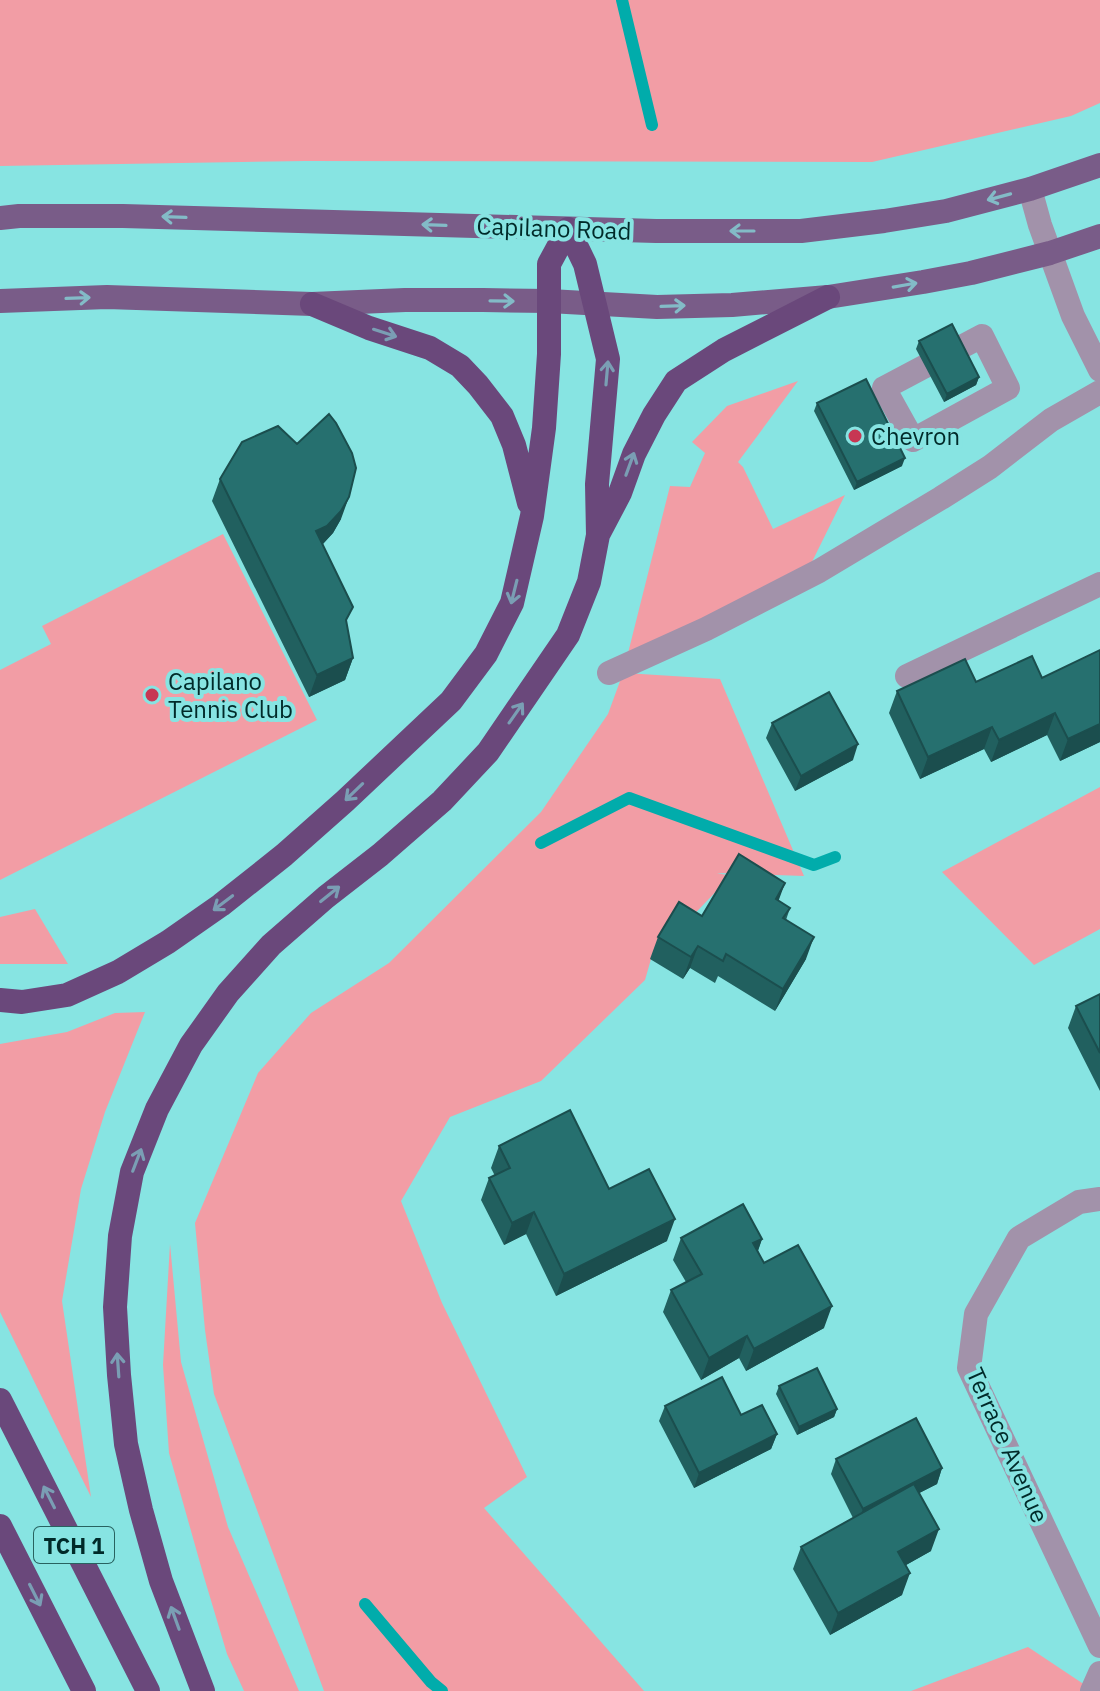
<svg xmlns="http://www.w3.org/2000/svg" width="1100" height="1691" viewBox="0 0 1100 1691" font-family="'IBM Plex Sans',sans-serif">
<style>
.green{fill:#f29da5}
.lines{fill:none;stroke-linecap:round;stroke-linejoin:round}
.stream{stroke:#01acab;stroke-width:12}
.minor{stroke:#a292aa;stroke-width:24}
.major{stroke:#795c88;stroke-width:24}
.highway{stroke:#6a487b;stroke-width:24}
.wall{fill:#21605f}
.shaded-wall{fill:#1b4e4e}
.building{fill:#26706f;stroke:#1b4e4e;stroke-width:2}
.oneway{stroke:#83bbc7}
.oneway2{stroke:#7a9eb4}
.poi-dot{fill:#c73753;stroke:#87e4e2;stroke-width:3}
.labels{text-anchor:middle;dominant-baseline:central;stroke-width:8;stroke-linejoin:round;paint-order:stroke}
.shield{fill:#87e4e2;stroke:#286260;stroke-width:2}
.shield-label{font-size:22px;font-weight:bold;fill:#002a29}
.street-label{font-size:24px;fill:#002a29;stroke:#87e4e2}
.poi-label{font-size:24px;fill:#002a29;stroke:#87e4e2;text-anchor:start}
</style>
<rect width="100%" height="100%" fill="#87e4e2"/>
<path class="green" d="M0 0H1100V103L1071 116 872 162 305 161 0 166Z
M798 381 738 462 743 467 773 529 845 495 809 568 625 673 720 679 804 876 717 873 731 876 651 959 645 980 541 1081 450 1117 401 1201 442 1303 527 1477 484 1508 644 1691H324L214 1394 205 1330 195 1223 258 1073 311 1013 389 963 541 812 608 714 623 673 670 486 690 487 705 453 692 442 727 406Z
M223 534 317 720 0 880V670L51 644 42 626Z
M1100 787V929L1034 965 942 872Z
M35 909 68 964H0V917Z
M145 1012 105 1112 81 1189 62 1301 91 1497 0 1312V1044L67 1032 115 1013Z
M170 1244 181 1362 228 1527 299 1691H244L227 1654 204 1577 169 1453 163 1365Z
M1028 1647 1094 1691H911Z"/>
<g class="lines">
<path class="stream" d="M622 0 652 125
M541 843 629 798 814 865 835 857
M365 1604 431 1682 442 1691"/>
<path class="minor" d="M1030 189 1040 225 1073 316 1100 370
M982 336 1008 388 913 440 884 388Z
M609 673 706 629 819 571 941 498 990 467 1051 420 1100 392
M907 676 1100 584
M1100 1199 1079 1202 1019 1238 976 1314 969 1368 1100 1646
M1092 1691 1100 1673"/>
<path class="major" d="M0 218 19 216H123L656 231H801L884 221 946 211 1030 189 1100 165
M0 301 107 297 312 304 405 300H483L549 301 657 307 732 305 828 297 923 282 971 273 1050 253 1100 236"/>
<path class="highway" d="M312 304 369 328 430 348 460 366 478 385 502 416 514 445 529 503
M599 533 620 493 634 454 654 415 676 381 724 350 828 297
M0 1000 22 1002 67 995 118 972 168 942 221 905 284 855 345 801 451 701 486 654 512 603 532 516 544 428 549 354V264L568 229
M0 1400 148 1691
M0 1526 84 1691
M203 1691 161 1581 141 1510 126 1444 119 1375 115 1307 120 1236 132 1172 157 1109 191 1045 228 993 271 945 326 897 380 855 442 801 488 752 568 635 589 582 598 535 597 484 608 359 585 264 568 229"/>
</g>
<path class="wall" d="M919 341 979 377 976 385 944 402 916 349Z
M817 403 902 466 854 490 814 411Z
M297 444 341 519 333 533 323 544 347 625 353 658 345 680 309 697 212 501 220 479Z
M1042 678 1100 742 1060 761 1047 735 991 762 984 749 920 779 889 713 897 691 976 682Z
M772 723 853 760 795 791 766 738Z
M779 901 790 908 786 920 806 959 775 1011 718 976 715 983 690 968 683 979 650 959 658 937 702 916Z
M1100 994V1091L1068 1028 1076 1006Z
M499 1146 609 1189 667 1241 556 1296 526 1234 504 1245 481 1200 489 1178 495 1176 491 1168Z
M681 1238 762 1239 758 1251 764 1263 824 1328 746 1371 739 1358 701 1380 663 1312 671 1290 686 1282 673 1260Z
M779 1386 837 1409 834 1417 797 1435 776 1394Z
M665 1406 777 1434 771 1449 694 1488 659 1421Z
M836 1459 942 1468 937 1484 919 1493 931 1551 906 1565 902 1595 830 1635 793 1569 801 1547 853 1518 831 1474Z"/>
<path class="shaded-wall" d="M979 377 976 385 944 402 947 394Z
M905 458 902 466 854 490 857 482Z
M349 497 341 519 333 533 319 548 316 531Z
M353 658 345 680 309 697 317 675Z
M1055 713 1047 735 991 762 999 740Z
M1100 724V742L1060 761 1068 739Z
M992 727 984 749 920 779 928 757Z
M858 744 853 760 795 791 801 776Z
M785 883 777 905 776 899Z
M814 937 806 959 775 1011 783 989Z
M698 946 690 968 683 979 691 957Z
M534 1212 526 1234 504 1245 512 1223Z
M675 1219 667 1241 556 1296 564 1274Z
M762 1239 754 1261 753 1243Z
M832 1306 824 1328 746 1371 754 1349Z
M747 1336 739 1358 701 1380 709 1358Z
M837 1409 834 1417 797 1435 799 1427Z
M777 1434 771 1449 694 1488 699 1473Z
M942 1468 937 1484 857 1525 863 1509Z
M939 1529 931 1551 890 1574 898 1552Z
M910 1573 902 1595 830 1635 838 1613Z"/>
<path class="building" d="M952 324 979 377 947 394 919 341Z
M866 379 905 458 857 482 817 403Z
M329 414 336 423 352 453 356 468 349 497 341 511 327 526 316 531 353 607 346 620 353 658 317 675 220 479 242 442 278 426 297 444Z
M1100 650V724L1068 739 1055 713 999 740 992 727 928 757 897 691 965 659 976 682 1032 656 1042 678Z
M829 692 858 744 801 776 772 723Z
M739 854 785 883 776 899 790 908 783 918 814 937 783 989 726 954 723 961 698 946 691 957 658 937 679 902 702 916Z
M1100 994V1053L1076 1006Z
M570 1110 609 1189 649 1169 675 1219 564 1274 534 1212 512 1223 489 1178 510 1168 499 1146Z
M743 1204 762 1239 753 1243 764 1263 798 1245 832 1306 754 1349 747 1336 709 1358 671 1290 702 1274 681 1238Z
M817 1368 837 1409 799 1427 779 1386Z
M722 1377 741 1415 762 1405 777 1434 699 1473 665 1406Z
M916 1418 942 1468 863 1509 836 1459Z
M914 1484 939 1529 898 1552 910 1573 838 1613 801 1547Z"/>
<defs><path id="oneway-shaft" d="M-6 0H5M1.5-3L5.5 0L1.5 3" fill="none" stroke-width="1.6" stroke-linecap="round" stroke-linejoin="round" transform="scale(2)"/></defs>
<g class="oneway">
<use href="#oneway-shaft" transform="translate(999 197) rotate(165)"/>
<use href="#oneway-shaft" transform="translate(174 217) rotate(-178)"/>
<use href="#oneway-shaft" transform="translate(434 225) rotate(-178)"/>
<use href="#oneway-shaft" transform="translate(742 231) rotate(-180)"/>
<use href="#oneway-shaft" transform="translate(905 285) rotate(-10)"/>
<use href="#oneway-shaft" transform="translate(78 298) rotate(-2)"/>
<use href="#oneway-shaft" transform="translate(502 301) rotate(1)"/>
<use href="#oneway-shaft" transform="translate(673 306) rotate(-2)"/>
</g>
<g class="oneway2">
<use href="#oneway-shaft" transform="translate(385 333) rotate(18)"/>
<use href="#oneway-shaft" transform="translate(607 373) rotate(-85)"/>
<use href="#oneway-shaft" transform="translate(630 464) rotate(-70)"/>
<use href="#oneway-shaft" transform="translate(514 592) rotate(104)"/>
<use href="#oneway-shaft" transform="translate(516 713) rotate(-55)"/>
<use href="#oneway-shaft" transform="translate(354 792) rotate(136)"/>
<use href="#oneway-shaft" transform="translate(330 894) rotate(-39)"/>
<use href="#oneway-shaft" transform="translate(223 903) rotate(143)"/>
<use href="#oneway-shaft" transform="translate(137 1160) rotate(-69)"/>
<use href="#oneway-shaft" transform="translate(118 1365) rotate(-94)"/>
<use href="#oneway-shaft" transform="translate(49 1497) rotate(-117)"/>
<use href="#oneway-shaft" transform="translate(35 1595) rotate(63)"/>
<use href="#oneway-shaft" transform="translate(175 1618) rotate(-110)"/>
</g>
<g class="poi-dot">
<circle cx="855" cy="436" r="8"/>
<circle cx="152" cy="695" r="8"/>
</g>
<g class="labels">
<rect class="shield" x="34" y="1527" width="80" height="36" rx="6"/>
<g class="shield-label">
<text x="74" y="1545">TCH 1</text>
</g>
<g class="street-label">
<text transform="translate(554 228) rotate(2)">Capilano Road</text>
<text transform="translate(1008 1445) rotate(66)">Terrace Avenue</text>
</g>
<g class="poi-label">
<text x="871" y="436">Chevron</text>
<text x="168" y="681">Capilano<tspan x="168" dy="28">Tennis Club</tspan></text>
</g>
</g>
</svg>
